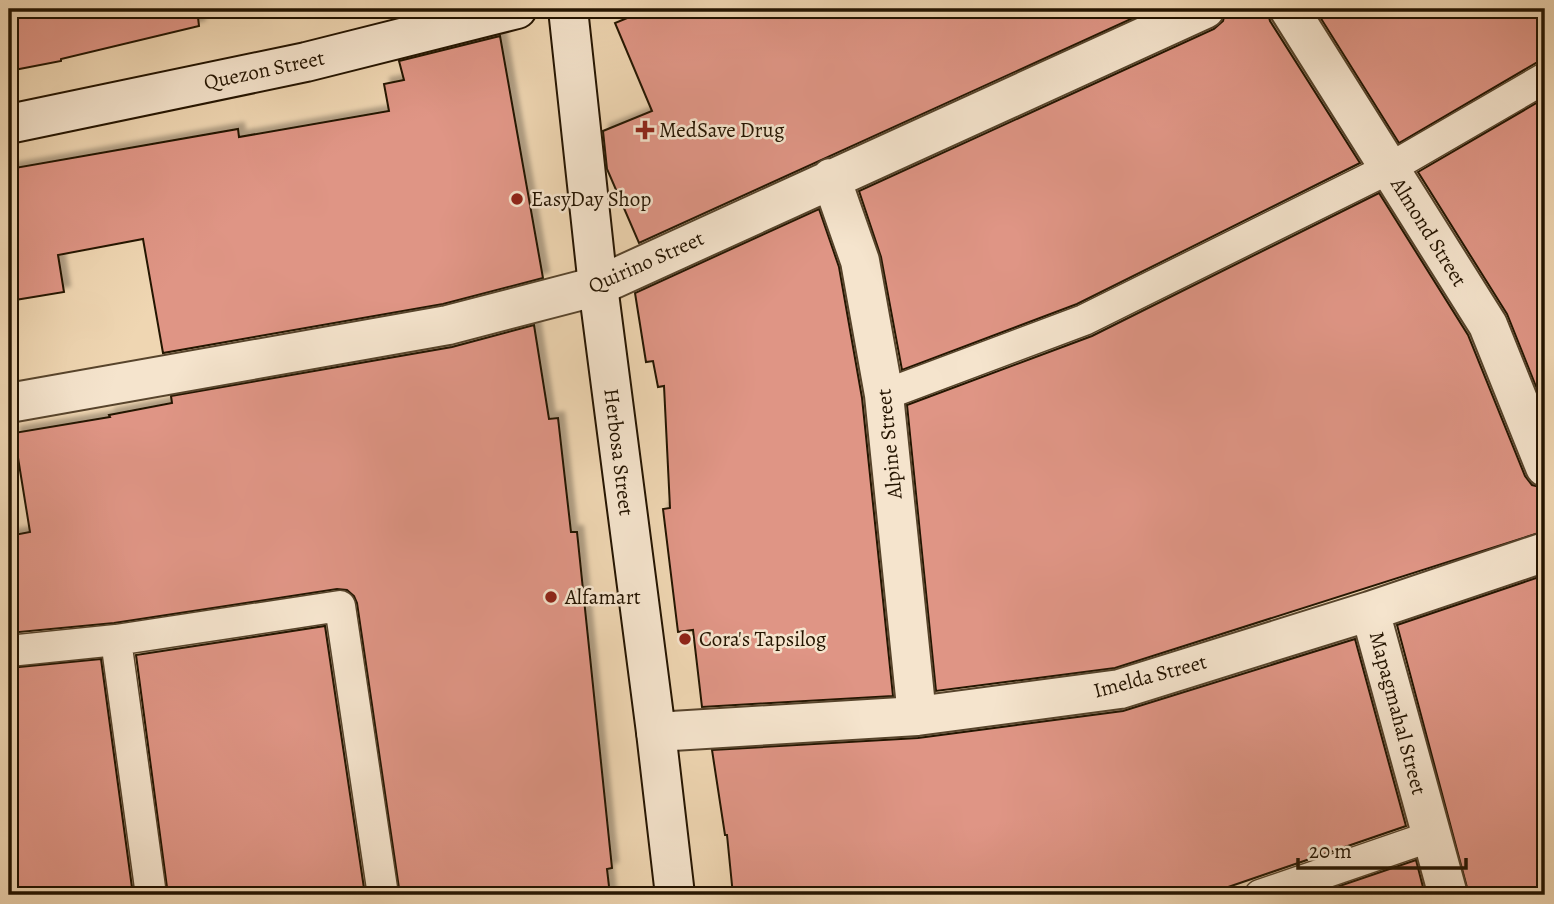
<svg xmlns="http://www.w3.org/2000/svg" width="1554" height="904" viewBox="0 0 1554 904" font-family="Alegreya,serif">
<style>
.building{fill:#df9585;stroke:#241400;stroke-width:2;filter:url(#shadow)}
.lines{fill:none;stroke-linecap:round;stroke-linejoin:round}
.lane-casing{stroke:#57442c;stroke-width:33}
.street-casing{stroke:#57442c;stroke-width:42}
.secondary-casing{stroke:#241400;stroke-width:42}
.lane{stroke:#f5e4cd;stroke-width:30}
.street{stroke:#f5e4cd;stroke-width:38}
.secondary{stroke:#f5e4cd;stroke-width:38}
.poi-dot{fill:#8f2418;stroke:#f5e4cd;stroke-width:2.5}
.labels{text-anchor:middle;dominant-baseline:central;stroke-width:5;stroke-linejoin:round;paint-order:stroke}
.street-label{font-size:21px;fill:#241400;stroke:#f5e4cd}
.poi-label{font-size:21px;fill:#241400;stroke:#f5e4cd;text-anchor:start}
</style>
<defs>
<filter id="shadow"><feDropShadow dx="6" dy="-6" stdDeviation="2" flood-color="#0004"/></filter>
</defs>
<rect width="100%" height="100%" fill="#efd6b2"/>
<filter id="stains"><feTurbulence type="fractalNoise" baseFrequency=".00286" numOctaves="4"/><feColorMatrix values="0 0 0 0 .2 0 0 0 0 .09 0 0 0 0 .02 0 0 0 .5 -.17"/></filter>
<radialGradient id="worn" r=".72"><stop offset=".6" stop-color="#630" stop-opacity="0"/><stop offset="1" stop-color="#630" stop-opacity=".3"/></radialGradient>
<path class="building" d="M9 9H197L199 26 61 59V61L9 71Z
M649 9H1153L639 243 607 169 603 131 652 111 615 23Z
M1226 9H1267L1270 21 1360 163 1077 304 902 370 881 257 859 191 1214 29 1223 21Z
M1315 9H1545V61L1536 63 1399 143Z
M500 36 543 278 443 304 163 353 143 239 58 255 64 292 9 301V169L238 129 239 137 389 111 384 84 404 80 399 61Z
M1545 98V409L1507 314 1418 172Z
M1379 193 1468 335 1525 476 1532 485 1545 488V531L1115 668 936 691 907 405 1092 336Z
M819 209 839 267 862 398 893 696 702 707 693 630 678 632 663 509 670 508 664 386 658 387 653 361 646 362 635 293Z
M534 325 549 419 558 418 571 532H577L612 868 607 869 610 895H400L357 603 354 596 347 590 337 589 114 623 9 633V536L30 532 14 433 110 417 109 415 172 403 171 396 452 347Z
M1545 575V895H1469L1397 625Z
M325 626 365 895H168L136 655Z
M1355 639 1406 826 1205 895H733L727 835H725L712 750 918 738 1123 711Z
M101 659 133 895H9V668Z
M1416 860 1425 895H1313Z"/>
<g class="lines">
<defs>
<path id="lane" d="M884 395 1084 320 1390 168 1545 78
M116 640 151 895
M9 651 116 640 340 606 383 895
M1260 895 1432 836"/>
<path id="street" d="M1289 9 1488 325 1545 467
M831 178 860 261 884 395 917 716
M9 403 448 325 598 286 1205 9
M1370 611 1448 895
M656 732 917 716 1120 689 1370 611 1545 552"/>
<path id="secondary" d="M568 9 598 286 656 732 675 895
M9 124 306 62 517 9"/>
</defs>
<use href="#lane" class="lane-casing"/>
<use href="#street" class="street-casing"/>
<use href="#secondary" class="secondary-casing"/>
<use href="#lane" class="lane"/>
<use href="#street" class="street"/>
<use href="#secondary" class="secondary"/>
</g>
<g class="poi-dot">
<path d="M641.5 119.5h7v7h7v7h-7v7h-7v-7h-7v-7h7z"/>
<circle cx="517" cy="199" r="7"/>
<circle cx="551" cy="597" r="7"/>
<circle cx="685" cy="639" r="7"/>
</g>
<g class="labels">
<g class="street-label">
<text transform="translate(264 70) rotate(-12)">Quezon Street</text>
<text transform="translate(1429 232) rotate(58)">Almond Street</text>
<text transform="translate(646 262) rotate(-24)">Quirino Street</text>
<text transform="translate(889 444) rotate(-96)">Alpine Street</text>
<text transform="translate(619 452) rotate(83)">Herbosa Street</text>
<text transform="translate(1150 676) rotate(-15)">Imelda Street</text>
<text transform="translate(1398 713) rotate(75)">Mapagmahal Street</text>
</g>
<g class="poi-label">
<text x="659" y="130">MedSave Drug</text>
<text x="531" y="199">EasyDay Shop</text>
<text x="565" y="597">Alfamart</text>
<text x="699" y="639">Cora's Tapsilog</text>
</g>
</g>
<rect width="1554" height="904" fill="none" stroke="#efd6b2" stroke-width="35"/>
<rect x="10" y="10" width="1533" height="883" fill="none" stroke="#241400" stroke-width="3.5"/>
<rect x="18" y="18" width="1519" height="869" fill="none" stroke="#241400" stroke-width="2"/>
<path d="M1298 858v10h168v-10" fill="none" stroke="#241400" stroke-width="3.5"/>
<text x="1309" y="858" font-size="21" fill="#241400" stroke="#f5e4cd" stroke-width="5" paint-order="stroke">20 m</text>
<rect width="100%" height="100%" filter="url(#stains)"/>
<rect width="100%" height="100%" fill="url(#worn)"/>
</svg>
